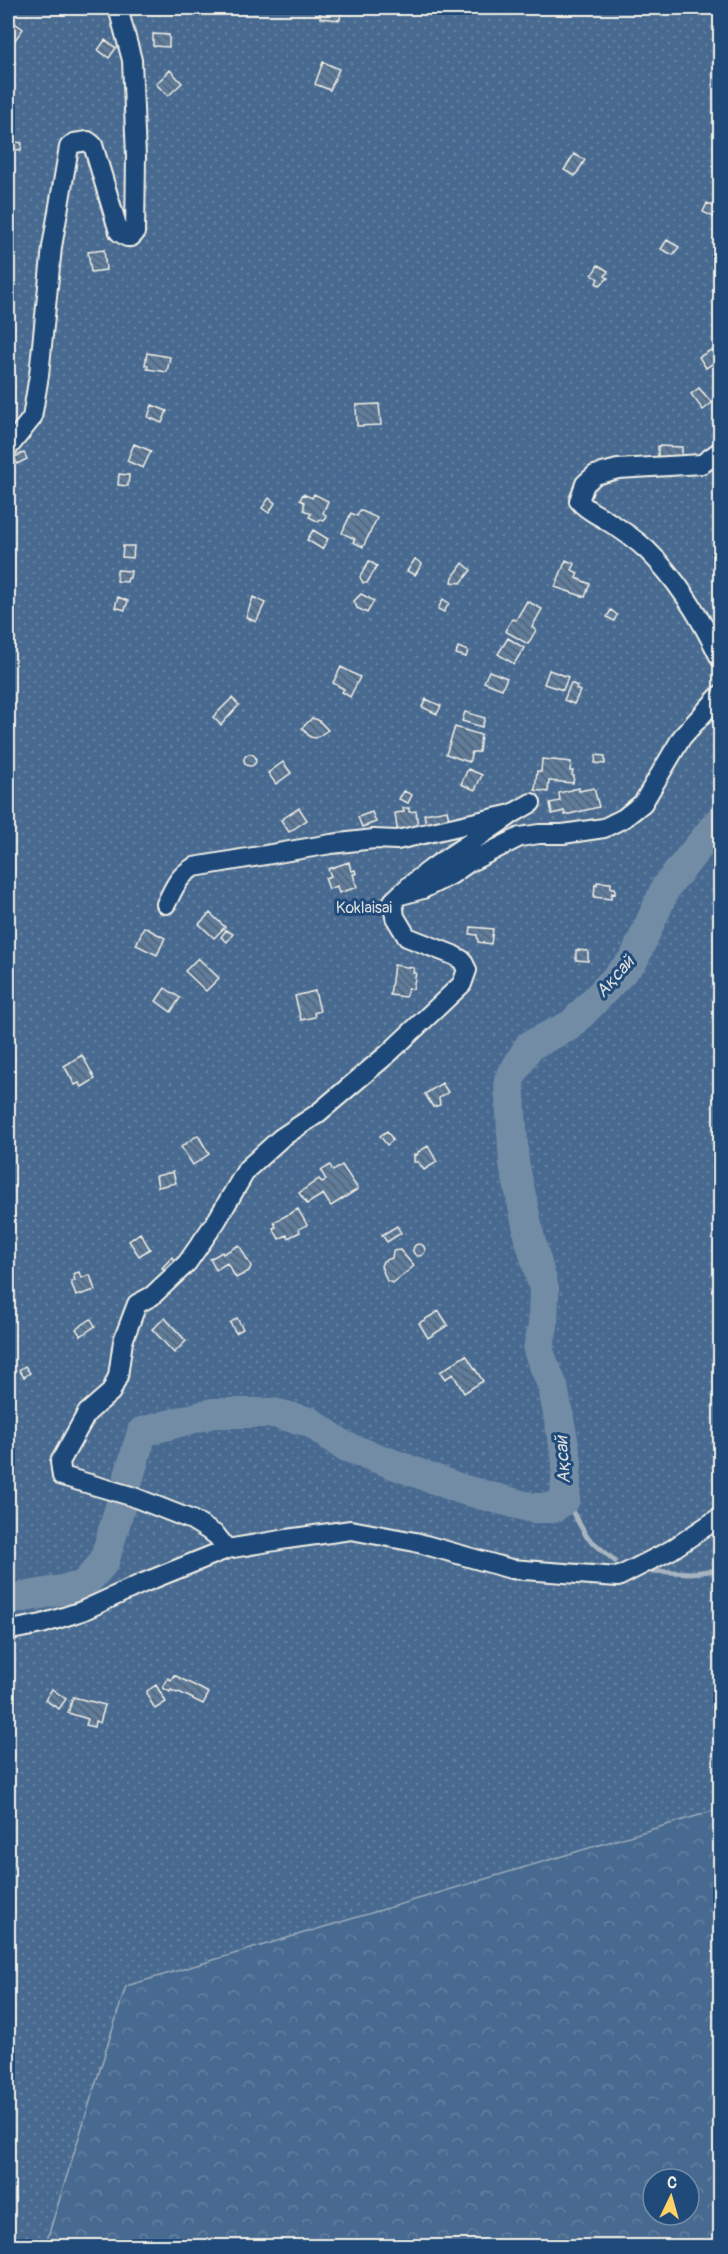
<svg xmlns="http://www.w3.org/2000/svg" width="728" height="2254" viewBox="0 0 728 2254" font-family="Pangolin,sans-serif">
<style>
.forest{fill:url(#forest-crowns);stroke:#9eaebc;stroke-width:1.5;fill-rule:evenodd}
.park{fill:url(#park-dots);stroke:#9eaebc;stroke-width:1.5}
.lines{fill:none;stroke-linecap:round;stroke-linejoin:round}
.stream{stroke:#a7b4c0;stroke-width:5}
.river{stroke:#738ca6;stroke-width:30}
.building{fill:url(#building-back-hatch);stroke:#f4f1e8;stroke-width:1.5}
.minor-casing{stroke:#f4f1e8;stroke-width:22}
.minor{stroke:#1f4a7a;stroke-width:18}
.labels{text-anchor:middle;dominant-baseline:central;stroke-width:6;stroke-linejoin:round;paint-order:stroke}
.park-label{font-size:16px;fill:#dadddb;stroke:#1f4a7a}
.water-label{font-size:18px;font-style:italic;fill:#dadddb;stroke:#1f4a7a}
</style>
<defs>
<pattern id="forest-crowns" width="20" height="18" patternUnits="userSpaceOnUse" patternTransform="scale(1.5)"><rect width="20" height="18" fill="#496b90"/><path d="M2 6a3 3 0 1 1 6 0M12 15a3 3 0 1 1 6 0" fill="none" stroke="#6481a0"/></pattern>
<pattern id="park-dots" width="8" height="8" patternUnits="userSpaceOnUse" patternTransform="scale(1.5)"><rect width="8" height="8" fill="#496b90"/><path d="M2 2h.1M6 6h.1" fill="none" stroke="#6481a0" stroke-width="1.8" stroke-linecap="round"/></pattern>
<pattern id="building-back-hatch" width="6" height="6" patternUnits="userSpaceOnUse" patternTransform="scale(1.5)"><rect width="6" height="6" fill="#5e7b9a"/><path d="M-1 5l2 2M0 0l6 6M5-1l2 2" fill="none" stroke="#556474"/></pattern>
</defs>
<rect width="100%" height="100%" fill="#2c5481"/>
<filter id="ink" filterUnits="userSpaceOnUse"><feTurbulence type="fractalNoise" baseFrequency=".0167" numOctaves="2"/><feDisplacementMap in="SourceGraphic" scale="12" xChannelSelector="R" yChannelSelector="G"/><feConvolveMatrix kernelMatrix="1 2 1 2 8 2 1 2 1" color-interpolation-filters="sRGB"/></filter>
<g filter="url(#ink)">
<path class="forest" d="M720 1601V2246H8V2014ZM653 2179H689V2215H653Z"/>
<path class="park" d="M8 8H720V1809L126 1986 45 2246H8Z"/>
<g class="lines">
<path class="stream" d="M565 1499 587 1537 615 1561
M652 1571 691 1573 720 1570"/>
<path class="river" d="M8 1600 83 1586 104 1562 142 1432 213 1413H274L310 1422 344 1446 464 1490 533 1508H553L565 1499 567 1461 553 1387 538 1350 543 1326 544 1289 530 1239 514 1163 509 1080 529 1046 571 1025 634 959 666 887 720 820"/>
</g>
<path class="building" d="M307 8H341L340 20 320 18V10Z
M12 21 23 29 8 49V27Z
M153 34 169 35V47L153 46Z
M105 40 116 48 109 58 98 50Z
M323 62 339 69 330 90 315 84Z
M170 70 182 83 168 96 156 84Z
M10 141 22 143 21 150 9 149Z
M574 154 585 160 575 176 564 170Z
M707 203 720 210 716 218 703 212Z
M667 240 679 247 673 255 661 249Z
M104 250 106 270 91 272 88 252Z
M598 265 608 271 605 276 608 278 600 285 596 283 598 279 592 275Z
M711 350 719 356 720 359 706 368 699 357Z
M147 353 170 357 167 372 147 369 148 365H145Z
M699 388 712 403 703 410 691 394Z
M379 404 381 425 357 426 356 405Z
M152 405 167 411 162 423 148 417Z
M134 444 151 451 143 468 127 461Z
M658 446 682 447V460H658Z
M24 453 27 459 17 464 14 457Z
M119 474 129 475 128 486 118 485Z
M303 494 312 498 314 494 328 501 323 513 326 515 324 521 320 519 319 522 309 517 311 514 304 510V502L300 500Z
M269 498 275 503 269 513 262 508Z
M360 510 377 518 363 547 353 542 355 539 342 533 351 513 357 516Z
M313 530 328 539 322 549 307 540Z
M123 546H134L133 558 122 557Z
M415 559 422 564 415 575 407 571Z
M566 560 575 564 572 570 578 573 576 578 590 584 585 597 555 587Z
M369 561 377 566 367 583H363L360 577Z
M463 563 471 570 461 583 452 582 453 577Z
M117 570 131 571 130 578H128L127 582 117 581Z
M361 594 374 601 367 613 357 608 354 601Z
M118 597 128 601 125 610 115 607Z
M253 597 265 603 256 622 246 617Z
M443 599 449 603 444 612 438 609Z
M527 601 542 609 532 627 536 630 528 644 505 631 512 619 516 620Z
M611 610 617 615 614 621 607 617Z
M508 638 524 648 514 664 498 654Z
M458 647 468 651 466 657 456 654Z
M341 667 360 677 350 697 342 692 344 689 333 683Z
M549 670 568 677 563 690 544 684Z
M489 671 507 678 502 689 484 682Z
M571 683 577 686 576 689 580 691 574 704 564 700Z
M232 698 239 705 221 725 213 717Z
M426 699 441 706 437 714 422 707Z
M465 712 485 718 482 727 462 721Z
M312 718 318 720 328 730 316 738 310 737 302 728Z
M455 727 481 735 479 752H472L469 762 446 754Z
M244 760a6 6 0 1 1 12 0a6 6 0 1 1-12 0Z
M596 755 605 756V764L595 763Z
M542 759 571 762 570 771H573L572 775 574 776 573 783 549 781 548 792 535 790 537 771 541 772Z
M283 762 291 773 276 784 268 773Z
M468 769 482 775 475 790 461 784Z
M579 788V791L594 788 599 807 565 815 564 811 552 814 550 803 560 801 559 793Z
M404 791 412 795 408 803 399 799Z
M299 808 307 820 289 832 281 820Z
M403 808H409V812L416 811 419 833 398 836 395 813 404 812Z
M447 810 450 823 426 824 424 814Z
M372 812 376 822 362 827 358 817Z
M349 862 351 871 355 870 356 874H353L357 887 339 893 337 886 329 889 325 878 331 876 328 869Z
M597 882 611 883V888H615V894L612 893 611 899 594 897 595 884 597 885Z
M210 913 225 927 214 938 199 924Z
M144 927 165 938 157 955 136 945Z
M471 927 493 929 491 944 478 942 477 935 470 934Z
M226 930 233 934 227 942 221 937Z
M576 950 588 951V961L576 960Z
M198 958 219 978 206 991 185 971Z
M394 965 414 968 413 973H416L413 989 408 988 406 997 390 995Z
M165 988 180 998 171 1012 156 1001Z
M315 991 320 1011 314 1013 315 1017 301 1020 295 996Z
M82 1055 95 1079 82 1087 79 1083 75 1085 64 1066Z
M442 1083 448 1092 439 1098 440 1105 433 1107 425 1094Z
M387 1131 393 1140 387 1145 380 1136Z
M198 1135 209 1154 193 1165 181 1147Z
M428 1146 437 1162 424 1170 418 1162H414V1154L417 1155 418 1152Z
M330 1165 333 1171 342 1165 358 1189 331 1206 323 1194 307 1204 299 1193 319 1179 322 1182 326 1180 321 1171Z
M173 1172 176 1183 158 1187 156 1176Z
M298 1209 307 1225 299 1229 300 1232 288 1238 287 1235 279 1239 273 1228 276 1227 274 1222Z
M397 1226 401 1233 387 1242 382 1235Z
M140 1233 150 1249 139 1256 129 1241Z
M413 1250a6 6 0 1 1 12 0a6 6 0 1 1-12 0Z
M239 1245 251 1266 249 1271 236 1278 227 1263 216 1270 210 1259 222 1252 223 1254Z
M400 1250 414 1266 393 1283 387 1281 381 1266 383 1261 392 1258 393 1251Z
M172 1257 178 1263 169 1274 162 1268Z
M79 1272 81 1278 90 1275 95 1290 76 1296 71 1282 75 1281 73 1274Z
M439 1311 448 1325 428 1338 419 1323Z
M165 1318 186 1341 174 1353 152 1329Z
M237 1318 243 1329 236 1333 230 1323Z
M91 1319 95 1326 81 1336 76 1329Z
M466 1355 483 1381 464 1393 453 1374 445 1379 440 1372Z
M25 1366 30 1373 24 1377 19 1370Z
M174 1675 209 1693 203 1704 179 1692 177 1693 171 1690 170 1692 163 1688 168 1678 171 1680Z
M156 1685 166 1702 155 1709 148 1697 147 1691Z
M52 1689 66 1699 59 1709 45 1700Z
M73 1697 105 1705 100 1723 95 1721 94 1727 86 1725 88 1719 68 1713Z"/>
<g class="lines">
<defs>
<path id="minor" d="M8 448 32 418 39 375 52 247 69 147 74 143 88 141 93 145 119 232 127 237H131L135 233 136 157 132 60 118 8
M720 451 702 464 618 469 595 475 585 484 579 501C587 511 599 515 609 522 622 530 636 540 647 550 678 580 702 620 720 658
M401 895 423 889 451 875 468 863 520 837 539 834H563L604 828 624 818 643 803 682 737 720 695
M166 904C174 888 178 876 194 867L331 844 374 839 397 840 512 814 531 803
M227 1549 216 1535 192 1520 131 1496 62 1476 60 1462 87 1413 111 1392 118 1376 123 1341 137 1304 152 1296 187 1263 217 1220 247 1169 281 1138 317 1114 389 1053 462 984 467 970 462 960 453 955 407 937 395 917 393 901C428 866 471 844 512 814
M8 1633 11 1630 42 1624 82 1611 143 1583 227 1549 287 1539 351 1530 415 1542 511 1569 618 1577 671 1550 720 1517"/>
</defs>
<use href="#minor" class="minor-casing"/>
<use href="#minor" class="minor"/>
</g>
</g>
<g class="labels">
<g class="park-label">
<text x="364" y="908">Koklaisai</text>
</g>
<g class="water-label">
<text transform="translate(615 977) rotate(-49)">Ақсай</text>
<text transform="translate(563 1460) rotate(-94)">Ақсай</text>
</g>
</g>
<rect width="728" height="2254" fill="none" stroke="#1f4a7a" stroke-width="30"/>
<rect x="15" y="15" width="698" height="2224" fill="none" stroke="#f4f1e8" stroke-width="2" filter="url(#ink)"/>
<g transform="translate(671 2197) rotate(5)"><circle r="28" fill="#1f4a7a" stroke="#748da6" stroke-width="1.5"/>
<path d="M0-4.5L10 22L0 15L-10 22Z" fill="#ffd166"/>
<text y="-9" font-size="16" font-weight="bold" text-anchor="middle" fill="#f4f1e8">С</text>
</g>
</svg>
